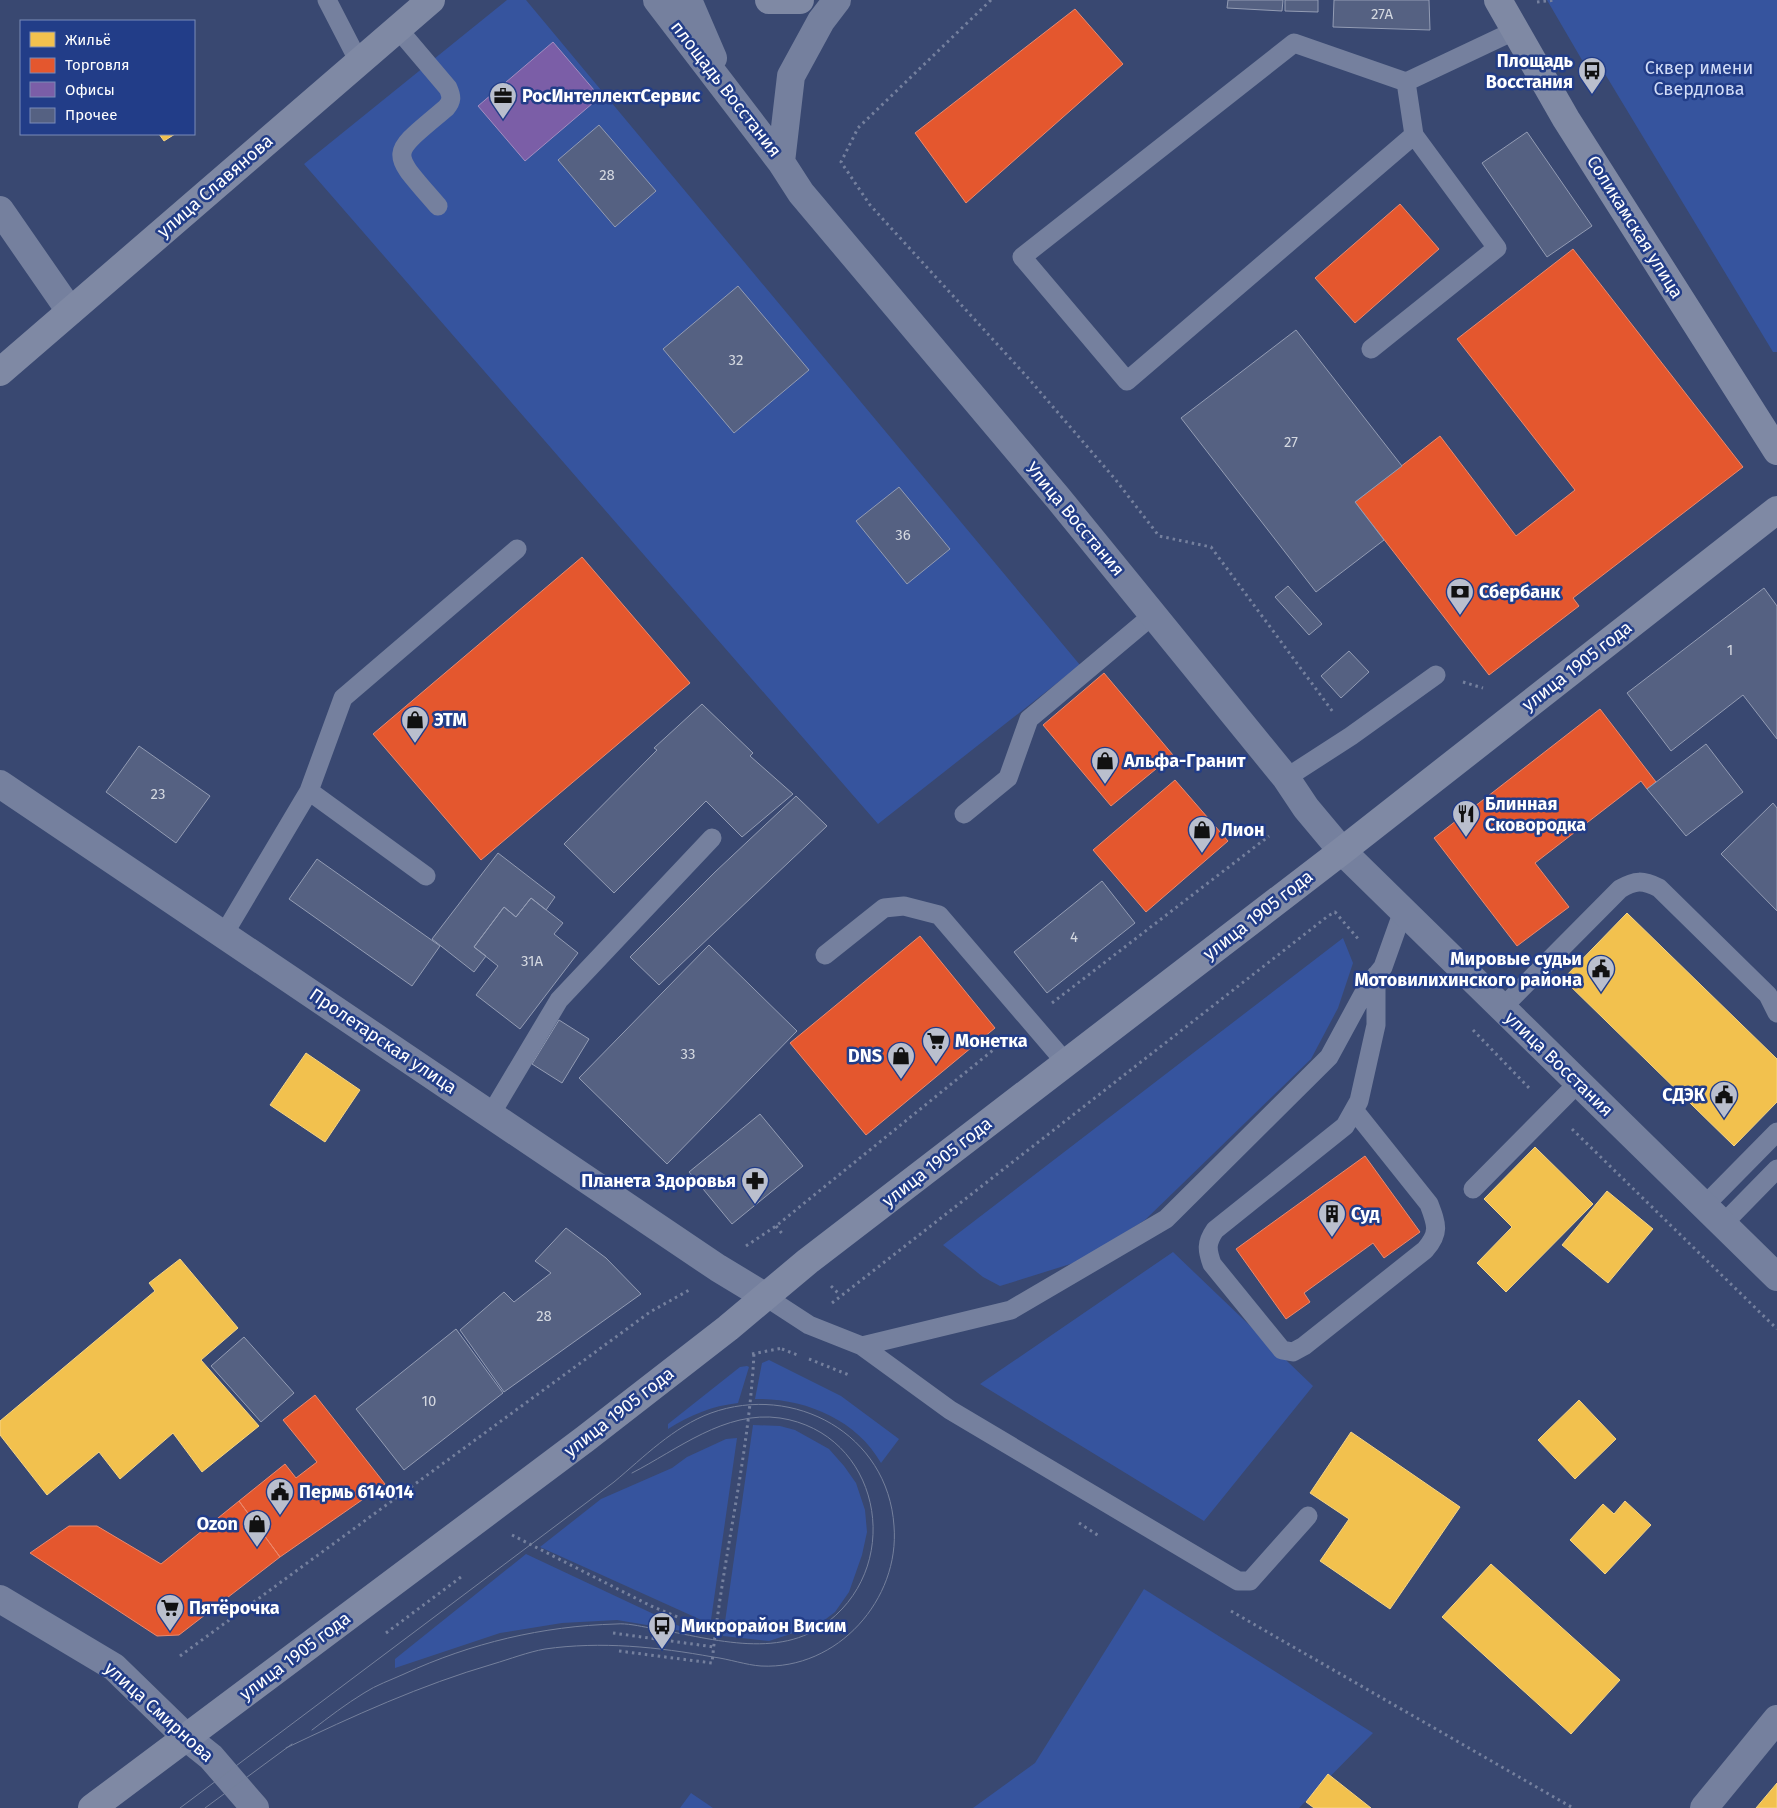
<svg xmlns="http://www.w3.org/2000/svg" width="1777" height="1808" viewBox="0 0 1777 1808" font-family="'Fira Sans',sans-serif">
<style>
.green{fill:#36549e}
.homes{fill:#f2c14e;stroke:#f6d483}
.shops{fill:#e4572e;stroke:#ec896d}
.offices{fill:#7b5ea7;stroke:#a38ec1}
.building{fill:#556182;stroke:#939cb4}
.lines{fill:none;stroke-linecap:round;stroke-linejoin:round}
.path{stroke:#75809e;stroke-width:3;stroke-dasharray:2.5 4;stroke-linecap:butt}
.service{stroke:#75809e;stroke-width:19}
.minor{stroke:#75809e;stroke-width:28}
.tertiary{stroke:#75809e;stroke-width:28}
.primary{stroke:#7f89a4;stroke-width:28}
.tram{stroke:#75809c;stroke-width:1}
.labels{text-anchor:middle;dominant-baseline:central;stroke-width:5;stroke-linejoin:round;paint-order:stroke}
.number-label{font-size:15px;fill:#d4d8e0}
.poi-label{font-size:18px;font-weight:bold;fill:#fff;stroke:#223d88;text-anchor:start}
.park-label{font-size:18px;fill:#d1dcf7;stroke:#223d88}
.street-label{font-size:18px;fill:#fff;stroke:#223d88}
</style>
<rect width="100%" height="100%" fill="#394871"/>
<path class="green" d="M507 0H526L1080 665 878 824 304 164Z
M1547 0H1777V352H1773L1596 59 1582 60Z
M1343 938 1353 963 1338 1008 1311 1059 1145 1220 1080 1261 1000 1286 983 1277 943 1245Z
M1173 1252 1313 1386 1204 1521 980 1384Z
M769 1360 841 1396 899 1439 881 1463C856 1419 804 1398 755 1399L762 1363Z
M747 1366 749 1367 738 1403C712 1406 690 1415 668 1429V1424L740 1367Z
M753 1425 780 1426 795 1430 829 1449 844 1466 856 1483 865 1510 867 1532 862 1555 849 1592 835 1612 818 1625 769 1641 723 1636Z
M737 1438 711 1620 708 1623 540 1547 601 1499 672 1468 687 1457 726 1439Z
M526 1554 694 1633 617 1620 562 1623 500 1633 395 1668V1659Z
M1144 1589 1373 1733 1299 1808H973L1035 1763Z
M691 1793 713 1808H680Z"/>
<path class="homes" d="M159 134H175L164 141Z
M1627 913 1777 1059V1102L1734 1146 1563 979Z
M306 1053 360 1090 325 1142 270 1105Z
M1535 1147 1593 1204 1506 1292 1477 1263 1512 1227 1484 1199Z
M1607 1191 1653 1229 1608 1283 1562 1245Z
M180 1259 238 1328 201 1360 259 1426 202 1472 173 1433 120 1479 99 1452 47 1495 0 1435V1421L155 1291 149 1283Z
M1579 1400 1616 1439 1575 1479 1538 1440Z
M1351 1432 1460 1507 1390 1609 1320 1561 1349 1519 1310 1493Z
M1625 1501 1651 1525 1605 1574 1570 1540 1603 1504 1614 1514Z
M1491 1564 1620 1680 1571 1734 1442 1617Z
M1328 1774 1371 1808H1314L1306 1802Z
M1777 1783V1808H1756Z"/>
<path class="shops" d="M1075 9 1123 64 966 203 915 133Z
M1400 204 1439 249 1355 323 1315 278Z
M1573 249 1743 467 1573 598 1579 606 1489 675 1355 502 1440 436 1516 536 1575 490 1457 339Z
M582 557 690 683 481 860 373 734Z
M1104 673 1173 755 1111 806 1043 725Z
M1600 709 1656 782 1647 789 1641 781 1535 863 1569 907 1517 946 1434 838Z
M1175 780 1228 841 1146 912 1093 850Z
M920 936 995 1028 866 1135 790 1043Z
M1365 1156 1420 1232 1384 1258 1373 1243 1304 1293 1310 1302 1286 1319 1236 1249Z
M315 1395 385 1484 280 1557 239 1501 285 1464 296 1478 317 1462 283 1420Z
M239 1501 280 1557 179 1635 157 1636 30 1553 69 1526H97L161 1564Z"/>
<path class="offices" d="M553 42 600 97 525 161 478 106Z"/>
<path class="building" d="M1228 0H1283L1282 11 1227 8Z
M1285 0H1318V12L1285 11Z
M1334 0H1429L1430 30 1333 27Z
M599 125 656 191 615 227 558 160Z
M1527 132 1592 226 1547 257 1482 163Z
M738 286 809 370 734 433 663 349Z
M1296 330 1402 466 1355 502 1384 540 1316 592 1181 418Z
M899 487 950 549 907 584 856 521Z
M1288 586 1322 624 1309 635 1275 597Z
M1764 588 1777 606V739L1743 695 1671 751 1627 693Z
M1349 651 1369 672 1341 698 1321 676Z
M702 704 753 753 750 756 793 794 742 837 706 801 614 893 564 844 657 750 654 748Z
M1706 744 1743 792 1686 836 1647 789Z
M139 746 210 796 176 843 106 792Z
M796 796 827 826 659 985 630 957 715 872Z
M1773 803 1777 808V911L1721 854Z
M498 853 555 897 546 910 531 898 516 917 504 907 474 947 486 956 474 972 432 939Z
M317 859 440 946 412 986 289 899Z
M1102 881 1135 923 1047 993 1014 952Z
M531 898 563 923 554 934 578 953 520 1029 476 995 498 966 474 947 504 907 516 917Z
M709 945 797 1031 667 1164 579 1078Z
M559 1020 589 1039 562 1083 532 1064Z
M760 1114 803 1166 732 1224 689 1172Z
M566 1228 606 1258 641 1294 504 1392 460 1330 504 1292 514 1302 551 1273 535 1261Z
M456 1329 503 1393 404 1470 356 1409Z
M244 1337 294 1393 261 1422 211 1366Z"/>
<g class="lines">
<path class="path" d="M991 0 858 128 841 162 870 205 1029 379 1115 479 1159 536 1211 547 1333 712
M1537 2 1556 0
M1463 682 1483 688
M1410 979 1432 988
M1052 1003 1269 836
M1473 1030 1531 1090
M1572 1129 1777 1329
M776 1226 784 1236
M746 1246 776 1226 1008 1038
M831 1286 840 1295
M832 1303 1328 916 1335 912 1360 941
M782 1349 800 1356
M752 1354 783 1348
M809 1359 849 1375
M1079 1523 1099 1536
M512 1535 651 1606 716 1633
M1231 1611 1573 1808
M386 1633 461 1577
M613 1633 714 1647
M619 1651 712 1663C722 1560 749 1457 754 1353L752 1351
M180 1656 650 1312 691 1289"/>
<path class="service" d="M327 0 359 62
M398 29 448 88C452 97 452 101 446 108 388 157 389 149 438 206
M1406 82 1414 135 1127 381 1022 257 1294 43 1406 82 1514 31
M1371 349 1497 248 1414 135
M1286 778 1351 736 1436 675
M309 791 426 876
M964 814 1008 778 1029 719 1153 615
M224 934 309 791 343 698 517 549
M825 955 884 908 904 906 939 915 1066 1063
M1502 1008 1620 889C1635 880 1643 880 1659 888L1768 995 1777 1013
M1354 1110 1429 1204C1437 1225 1440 1233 1425 1250L1304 1346 1293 1352 1282 1350 1212 1264C1207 1250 1206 1243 1215 1230L1345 1126 1359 1101 1376 1025V975
M491 1114 559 1000 712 838
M1473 1189 1578 1083
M1704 1206 1777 1132
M1723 1224 1777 1169
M766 1297 809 1325 862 1346 1011 1310 1166 1219 1329 1057 1367 987 1383 967 1403 911
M862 1346 950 1410 1238 1581H1250L1308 1516"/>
<path class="minor" d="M0 210 70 311
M0 784 718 1268 766 1297
M0 1599 114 1667 186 1737 211 1757 255 1808
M1704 1808 1777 1719"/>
<path class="tertiary" d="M657 0 781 162 801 193 1058 498 1286 778 1306 808 1342 851 1777 1277
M688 0 713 58
M781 162 791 76 821 21 837 0"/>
<path class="primary" d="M769 0H800
M1498 0 1566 119 1777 451
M0 372 431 0
M92 1808 585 1439 728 1328 808 1261 1342 851 1777 510"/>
<path class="tram" d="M312 1730C329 1717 346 1704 364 1693 376 1685 391 1680 404 1674 471 1643 543 1626 616 1624 627 1623 639 1626 650 1628 708 1637 778 1662 829 1621 905 1561 879 1433 780 1418 725 1410 677 1450 632 1473
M180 1808 614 1482C644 1457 673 1427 711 1413 794 1383 888 1434 894 1526 900 1599 838 1670 761 1666 746 1665 729 1659 713 1657 658 1647 601 1641 545 1649 528 1652 510 1659 493 1664 421 1685 353 1716 286 1748
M205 1808 292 1744"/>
</g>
<defs>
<symbol id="bus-pin" viewBox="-11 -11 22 30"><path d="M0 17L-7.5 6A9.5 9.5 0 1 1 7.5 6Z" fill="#babfcd" stroke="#223d88"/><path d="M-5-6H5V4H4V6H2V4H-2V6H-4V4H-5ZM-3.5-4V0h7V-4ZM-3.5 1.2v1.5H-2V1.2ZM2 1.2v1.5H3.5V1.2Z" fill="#111"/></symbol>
<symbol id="office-pin" viewBox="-11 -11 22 30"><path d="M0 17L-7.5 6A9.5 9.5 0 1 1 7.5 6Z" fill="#babfcd" stroke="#223d88"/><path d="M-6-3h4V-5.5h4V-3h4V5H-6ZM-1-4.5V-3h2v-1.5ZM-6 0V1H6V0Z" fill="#111"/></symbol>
<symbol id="bank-pin" viewBox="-11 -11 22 30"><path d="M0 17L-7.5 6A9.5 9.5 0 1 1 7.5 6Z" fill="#babfcd" stroke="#223d88"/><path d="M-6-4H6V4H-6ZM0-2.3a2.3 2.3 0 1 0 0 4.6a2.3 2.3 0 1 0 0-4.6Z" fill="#111"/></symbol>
<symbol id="shop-pin" viewBox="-11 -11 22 30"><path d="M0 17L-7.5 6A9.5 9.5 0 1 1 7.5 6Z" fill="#babfcd" stroke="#223d88"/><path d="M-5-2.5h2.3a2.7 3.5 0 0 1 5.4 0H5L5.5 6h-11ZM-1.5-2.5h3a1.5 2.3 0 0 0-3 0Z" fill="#111"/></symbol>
<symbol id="restaurant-pin" viewBox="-11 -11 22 30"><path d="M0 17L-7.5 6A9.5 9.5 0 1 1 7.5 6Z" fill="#babfcd" stroke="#223d88"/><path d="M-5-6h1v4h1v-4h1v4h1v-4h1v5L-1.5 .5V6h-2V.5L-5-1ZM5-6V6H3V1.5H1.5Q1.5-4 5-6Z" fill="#111"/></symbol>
<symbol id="civic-pin" viewBox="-11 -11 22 30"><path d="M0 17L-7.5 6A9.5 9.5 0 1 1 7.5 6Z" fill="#babfcd" stroke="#223d88"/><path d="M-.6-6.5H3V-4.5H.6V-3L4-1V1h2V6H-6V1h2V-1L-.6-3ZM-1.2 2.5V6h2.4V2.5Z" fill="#111"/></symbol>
<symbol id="supermarket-pin" viewBox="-11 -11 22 30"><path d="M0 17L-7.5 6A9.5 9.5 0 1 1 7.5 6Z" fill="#babfcd" stroke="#223d88"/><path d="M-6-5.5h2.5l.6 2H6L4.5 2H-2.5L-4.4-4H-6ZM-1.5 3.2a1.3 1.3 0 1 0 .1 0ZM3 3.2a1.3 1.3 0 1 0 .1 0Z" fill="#111"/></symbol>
<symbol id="pharmacy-pin" viewBox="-11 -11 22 30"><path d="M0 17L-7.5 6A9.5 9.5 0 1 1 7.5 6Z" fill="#babfcd" stroke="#223d88"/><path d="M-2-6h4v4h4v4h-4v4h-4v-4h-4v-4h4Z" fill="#111"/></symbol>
<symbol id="building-pin" viewBox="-11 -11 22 30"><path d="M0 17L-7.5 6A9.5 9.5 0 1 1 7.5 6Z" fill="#babfcd" stroke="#223d88"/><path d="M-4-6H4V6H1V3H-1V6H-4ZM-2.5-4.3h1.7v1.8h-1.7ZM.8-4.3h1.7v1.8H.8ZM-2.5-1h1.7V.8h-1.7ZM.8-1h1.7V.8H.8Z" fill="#111"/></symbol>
</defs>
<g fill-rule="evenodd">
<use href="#bus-pin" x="1576" y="55" width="32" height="43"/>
<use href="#office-pin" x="487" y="80" width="32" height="43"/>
<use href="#bank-pin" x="1444" y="576" width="32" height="43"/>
<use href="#shop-pin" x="399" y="704" width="32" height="43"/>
<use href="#shop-pin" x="1089" y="745" width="32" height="43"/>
<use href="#restaurant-pin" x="1450" y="798" width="32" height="43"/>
<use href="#shop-pin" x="1186" y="814" width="32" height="43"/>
<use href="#civic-pin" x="1585" y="953" width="32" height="43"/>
<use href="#supermarket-pin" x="920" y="1025" width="32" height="43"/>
<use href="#shop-pin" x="885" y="1040" width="32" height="43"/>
<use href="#civic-pin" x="1708" y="1079" width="32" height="43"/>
<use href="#pharmacy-pin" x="739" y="1165" width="32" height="43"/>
<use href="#building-pin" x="1316" y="1198" width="32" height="43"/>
<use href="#civic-pin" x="264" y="1476" width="32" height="43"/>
<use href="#shop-pin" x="241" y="1508" width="32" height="43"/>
<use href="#supermarket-pin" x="154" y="1592" width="32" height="43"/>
<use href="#bus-pin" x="646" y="1610" width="32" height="43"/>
</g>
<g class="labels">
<g class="number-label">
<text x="1382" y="14">27А</text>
<text x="607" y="175">28</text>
<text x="736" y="360">32</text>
<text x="1291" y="442">27</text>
<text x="903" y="535">36</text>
<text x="1730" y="650">1</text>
<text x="158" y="794">23</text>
<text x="1074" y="937">4</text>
<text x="532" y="961">31А</text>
<text x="688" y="1054">33</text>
<text x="544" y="1316">28</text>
<text x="429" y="1401">10</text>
</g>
<g class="poi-label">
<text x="1573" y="61" text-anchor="end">Площадь<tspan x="1573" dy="21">Восстания</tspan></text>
<text x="522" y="96">РосИнтеллектСервис</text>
<text x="1479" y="592">Сбербанк</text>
<text x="434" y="720">ЭТМ</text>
<text x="1124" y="761">Альфа-Гранит</text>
<text x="1485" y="804">Блинная<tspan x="1485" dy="21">Сковородка</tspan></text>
<text x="1221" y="830">Лион</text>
<text x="1582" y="959" text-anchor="end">Мировые судьи<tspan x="1582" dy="21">Мотовилихинского района</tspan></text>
<text x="955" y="1041">Монетка</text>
<text x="882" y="1056" text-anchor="end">DNS</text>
<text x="1705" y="1095" text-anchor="end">СДЭК</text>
<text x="736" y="1181" text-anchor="end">Планета Здоровья</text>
<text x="1351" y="1214">Суд</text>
<text x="299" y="1492">Пермь 614014</text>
<text x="238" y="1524" text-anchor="end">Ozon</text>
<text x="189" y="1608">Пятёрочка</text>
<text x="681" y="1626">Микрорайон Висим</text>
</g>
<g class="park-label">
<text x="1699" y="68">Сквер имени<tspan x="1699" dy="21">Свердлова</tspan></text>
</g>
<g class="street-label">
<text transform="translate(726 89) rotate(52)">площадь Восстания</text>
<text transform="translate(215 186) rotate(-41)">улица Славянова</text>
<text transform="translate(1635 227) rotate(58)">Соликамская улица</text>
<text transform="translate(1075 519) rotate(50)">Улица Восстания</text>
<text transform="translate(1577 666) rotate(-38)">улица 1905 года</text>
<text transform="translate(1258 915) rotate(-38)">улица 1905 года</text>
<text transform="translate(383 1041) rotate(34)">Пролетарская улица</text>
<text transform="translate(1559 1064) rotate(44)">улица Восстания</text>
<text transform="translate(937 1162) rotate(-38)">улица 1905 года</text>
<text transform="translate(619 1412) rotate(-38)">улица 1905 года</text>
<text transform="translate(295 1656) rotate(-37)">улица 1905 года</text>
<text transform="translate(159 1712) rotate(42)">улица Смирнова</text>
</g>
</g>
<rect x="20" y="20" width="175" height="115" fill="#223d88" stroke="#7a8bb8"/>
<rect x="30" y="32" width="25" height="15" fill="#f2c14e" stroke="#7a8bb8"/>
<text x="65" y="45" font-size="15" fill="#ffffff">Жильё</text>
<rect x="30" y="58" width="25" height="15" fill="#e4572e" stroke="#7a8bb8"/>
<text x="65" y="70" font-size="15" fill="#ffffff">Торговля</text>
<rect x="30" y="82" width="25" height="15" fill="#7b5ea7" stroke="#7a8bb8"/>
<text x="65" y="95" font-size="15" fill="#ffffff">Офисы</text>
<rect x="30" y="108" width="25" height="15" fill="#556182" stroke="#7a8bb8"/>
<text x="65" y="120" font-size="15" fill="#ffffff">Прочее</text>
</svg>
